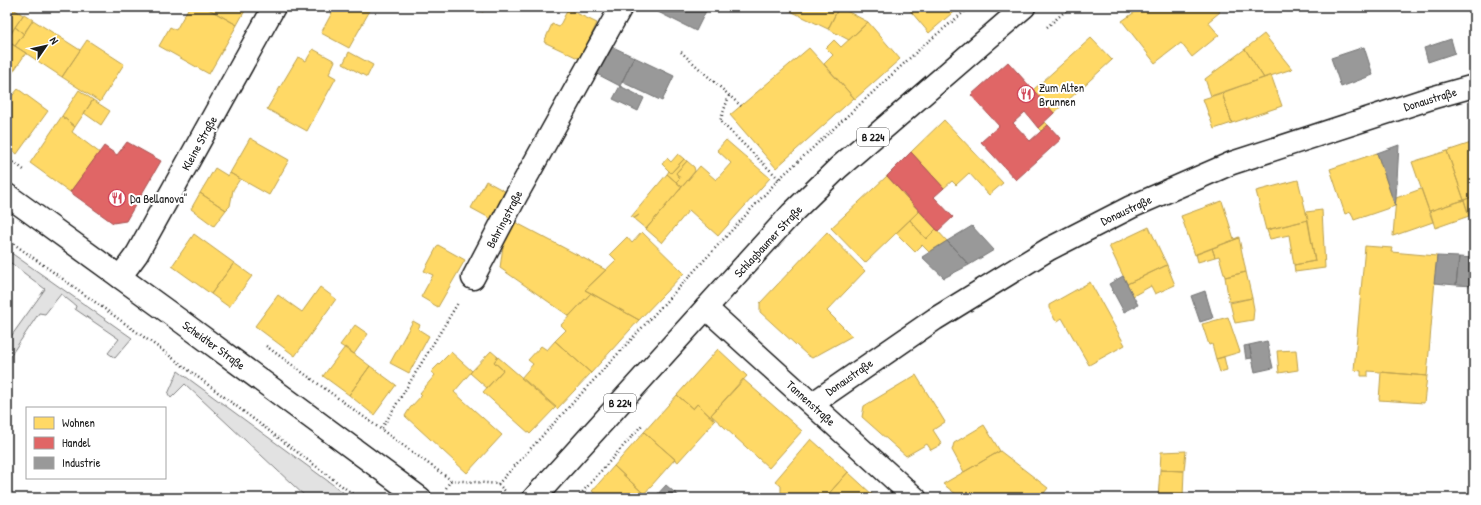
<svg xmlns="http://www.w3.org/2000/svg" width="1481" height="505" viewBox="0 0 1481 505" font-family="'Patrick Hand',sans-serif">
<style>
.green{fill:#e2e2e2;stroke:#7f7f7f}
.homes{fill:#ffd966;stroke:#bba050}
.shops{fill:#e06666;stroke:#a55050}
.industry{fill:#999;stroke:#747474}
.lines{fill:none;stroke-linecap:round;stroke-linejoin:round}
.minor-casing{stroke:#1c1c1c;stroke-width:25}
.tertiary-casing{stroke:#1c1c1c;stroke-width:25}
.primary-casing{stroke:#1c1c1c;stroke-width:25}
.path{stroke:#1c1c1c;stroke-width:2.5;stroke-dasharray:1 3;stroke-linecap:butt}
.minor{stroke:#fff;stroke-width:22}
.tertiary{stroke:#fff;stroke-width:22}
.primary{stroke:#fff;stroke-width:22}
.labels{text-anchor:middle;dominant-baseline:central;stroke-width:4;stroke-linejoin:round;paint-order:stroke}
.shield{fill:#fff;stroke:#606060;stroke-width:1}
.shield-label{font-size:11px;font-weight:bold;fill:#1c1c1c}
.poi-label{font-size:12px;fill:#1c1c1c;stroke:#fff;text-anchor:start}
.street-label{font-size:12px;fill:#1c1c1c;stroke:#fff}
</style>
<rect width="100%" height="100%" fill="#fff"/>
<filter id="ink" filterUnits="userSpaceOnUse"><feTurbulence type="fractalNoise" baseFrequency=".025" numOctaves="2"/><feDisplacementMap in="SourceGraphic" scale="8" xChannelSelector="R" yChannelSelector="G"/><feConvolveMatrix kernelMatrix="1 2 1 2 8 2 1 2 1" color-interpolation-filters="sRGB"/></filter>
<g filter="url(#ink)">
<path class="green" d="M7 250 132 338 115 358 108 353 119 339 75 309 76 306 61 294 45 314 39 313 7 361V342L45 289 7 260Z
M178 371 351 498H307L185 384 171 398 168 394Z"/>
<path class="homes" d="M7 7H10L23 15 7 39Z
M189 7H205L237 25 209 74 159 46 170 27 176 30Z
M205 7H247L237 25Z
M335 7H372L349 48 321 33Z
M473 7H485L483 12Z
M782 7H839L828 29Z
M839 7 868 22 849 40 828 29Z
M907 7H959L929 33Z
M1142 7H1216L1220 12 1208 22 1219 35 1192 57 1181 43 1155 63 1122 21Z
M568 9 597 23 580 59 544 42 552 24 559 27Z
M24 14 33 20 24 34 15 27Z
M33 20 80 50 62 77 15 46Z
M868 22 900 59 855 99 824 64 833 55 826 48 834 40 841 47Z
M15 27 24 34 15 46 7 41Z
M1264 34 1292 69 1264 78 1245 49Z
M1091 38 1112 60 1054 113 1033 90Z
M87 40 124 64 100 102 62 77Z
M7 41 26 53 13 72 7 67Z
M809 48 854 98 776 168 730 115Z
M313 49 335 61 329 74 336 78 307 131 267 109 298 57 306 61Z
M1245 49 1264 78 1211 96 1205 79Z
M349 52 373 65 367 77 343 64Z
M7 67 13 72 7 80Z
M1271 75 1282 106 1232 123 1222 93Z
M18 89 48 111 17 154 7 146V91L13 95Z
M79 90 93 100 75 127 62 116Z
M1222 93 1232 123 1214 129 1203 99Z
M93 100 110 111 101 125 84 113Z
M62 116 75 127 72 132 100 153 70 192 30 163Z
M944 120 1003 183 989 195 969 173 956 185 952 181 944 188 911 152Z
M1045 122 1048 125 1041 131 1038 128Z
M250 138 289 160 269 195 230 173Z
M726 140 770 178 718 236 689 210 662 243 646 229 700 166 716 180 731 163 717 150Z
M1474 142V196L1464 200 1447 151Z
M1447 151 1464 200 1429 211 1412 162Z
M1377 153 1395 206 1354 220 1351 212 1345 214 1330 169Z
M678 154 684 159 671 173 662 164 667 158 671 162Z
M684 159 687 161 676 173 680 178 676 182 667 174 669 171 671 173Z
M687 161 694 167 695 171 682 187 676 182 680 178 676 173Z
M215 168 228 176 230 173 240 179 233 190 230 206 226 210 200 193Z
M667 174 682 187 646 229 634 219 639 215 634 218 631 217Z
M887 176 919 211 865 263 831 228Z
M1298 180 1308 220 1266 230 1256 191Z
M486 181 510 194 495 221 471 208Z
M1421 189 1433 222 1393 236 1396 198Z
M200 193 226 210 214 226 191 209Z
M1474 196V214L1469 216 1464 200Z
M1464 200 1469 216 1435 228 1430 211Z
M1222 201 1234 239 1239 237V238L1195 255 1181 216Z
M1322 210 1325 268 1295 272 1294 265 1315 261 1306 212Z
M919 211 936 229 926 239 910 220Z
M910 220 926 239 936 229 947 241 929 252 922 245 915 252 896 233Z
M1308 220 1315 261 1294 265 1289 235 1270 239 1267 230Z
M513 221 606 270 585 290 591 293 569 316 500 268 503 246Z
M1149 227 1167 265 1127 284 1109 246Z
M642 232 684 273 639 320 585 290 616 260 610 254 627 237 632 243Z
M827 232 865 271 827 311 852 336 812 358 807 355 760 312V303Z
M194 234 234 263 211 294 172 266Z
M1239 238 1246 272 1225 277 1219 256 1215 257 1212 248Z
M438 245 465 260 438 307 421 297 433 275 424 271Z
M1365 246 1392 248 1391 252 1437 256 1427 376 1368 371V376H1361V371L1354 370Z
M1212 248 1215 257 1198 262 1196 254Z
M234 263 252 276 229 307 211 294Z
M1167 265 1175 285 1155 294 1151 286 1133 296 1127 284Z
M1246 272 1252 298 1229 302 1225 277Z
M1090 282 1125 345 1089 365 1062 318 1058 321 1055 320 1049 308V305Z
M320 287 336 299 295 356 255 326 278 295 302 312Z
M591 293 639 320 591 373 555 341 566 330 561 325Z
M1252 298 1254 309 1253 320 1235 323 1230 303Z
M1228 317 1240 352 1216 359 1212 344 1209 345 1202 324Z
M413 321 420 325 418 329 429 336 409 373 390 363Z
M355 325 368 334 354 354 340 345Z
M555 341 591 373 557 409 521 378 533 364 528 360 541 346 547 350Z
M345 347 370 366 349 395 323 376Z
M718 349 747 376 711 415 715 421 697 404 693 409 677 395Z
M1296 350 1298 370 1279 373 1277 351Z
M491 351 498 357 494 362 503 370 487 388 470 373Z
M451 352 472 371 454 392 502 435 467 473 405 416 410 408 422 395 420 393 435 375 431 372Z
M498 357 556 407 530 434 483 392 503 370 494 362Z
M1224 357 1227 370 1220 372 1216 359Z
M370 366 396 385 374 415 349 395Z
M1381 372 1427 376 1424 403 1379 400Z
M916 375 945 422 933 430 942 444 931 450 927 444 906 456 862 417 864 406Z
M743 379 802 431 769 468 711 415Z
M677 395 693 409 697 404 715 421 678 462 644 432Z
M984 425 1000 451 964 472 952 450 954 443Z
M644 432 675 459 644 494 614 466Z
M811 439 848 472 825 498H794L788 493H781V486L775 481Z
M1000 451 1048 488 1040 498H961L943 484Z
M1186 451 1184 471 1160 470 1161 452Z
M614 466 644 494 641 498H600L592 491Z
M1160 470 1184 471 1183 497 1189 498H1158Z
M848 472 875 497 825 498Z"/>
<path class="shops" d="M1008 62 1054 113 1038 128 1025 112 1013 123 1030 141 1048 125 1061 139 1016 180 981 142 999 126 971 95Z
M127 142 161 161 126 221 113 223 70 192 104 146 117 155Z
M911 152 944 188 934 197 953 217 938 231 887 176Z"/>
<path class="industry" d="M658 7H708L696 31 656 11Z
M1451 39 1455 53 1428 62 1424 48Z
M613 47 634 57 620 86 595 73 606 53Z
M1364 47 1373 75 1341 87 1331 58Z
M634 57 674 76 662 101 622 82Z
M620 86 644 98 638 111 613 99Z
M1399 145 1396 198 1395 206 1377 153Z
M972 226 994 250 969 265 947 241Z
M947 241 969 265 944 278 922 257Z
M1437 256 1459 257 1456 285 1434 283Z
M1459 257 1474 258V286L1456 285Z
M1123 276 1138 305 1124 312 1109 284Z
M1205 291 1213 318 1200 322 1191 296Z
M1471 331 1474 332V357L1470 356Z
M1267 341 1273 368 1255 372 1249 345Z
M1249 345 1252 358 1246 359 1244 346Z
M666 485 681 498H654Z"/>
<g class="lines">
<defs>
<path id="minor" d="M120 277 137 254 274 7
M473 278 516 196 621 7
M706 308 915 498
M812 404 935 319 1049 249 1131 207 1232 163 1431 98 1474 86"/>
<path id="tertiary" d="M7 195 182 322 420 498"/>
<path id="primary" d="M534 498 792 213 838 168 1024 7"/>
</defs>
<use href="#minor" class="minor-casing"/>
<use href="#tertiary" class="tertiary-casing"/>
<use href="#primary" class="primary-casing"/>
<path class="path" d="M1047 27 1070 7
M681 52 741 106
M729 96 720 121 779 179
M7 157 24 170
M7 239 162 350 358 498
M266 346 451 480 498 484 506 492
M382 428 458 303
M498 484 779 179 924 45 970 7
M446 488 451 480
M577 498 642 425"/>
<use href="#minor" class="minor"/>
<use href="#tertiary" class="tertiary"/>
<use href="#primary" class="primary"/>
</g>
</g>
<defs>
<symbol id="restaurant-ring" viewBox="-11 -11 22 22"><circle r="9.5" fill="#fff" stroke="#d1495b" stroke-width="1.5"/><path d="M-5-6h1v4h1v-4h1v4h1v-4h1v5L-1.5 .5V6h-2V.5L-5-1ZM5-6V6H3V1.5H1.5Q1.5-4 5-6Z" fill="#d1495b"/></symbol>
</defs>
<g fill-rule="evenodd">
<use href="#restaurant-ring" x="1016" y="84" width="20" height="20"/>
<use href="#restaurant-ring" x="107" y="188" width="20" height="20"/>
</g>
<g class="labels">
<g class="shield">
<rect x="857" y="128" width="32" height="18" rx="3"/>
<rect x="604" y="394" width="32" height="18" rx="3"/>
</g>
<g class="shield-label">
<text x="873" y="137">B 224</text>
<text x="620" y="403">B 224</text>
</g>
<g class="poi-label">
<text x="1039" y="87">Zum Alten<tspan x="1039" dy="14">Brunnen</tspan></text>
<text x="130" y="198">Da Bellanova"</text>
</g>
<g class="street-label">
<text transform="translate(1430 99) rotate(-17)">Donaustraße</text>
<text transform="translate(199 143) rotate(-61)">Kleine Straße</text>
<text transform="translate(1126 210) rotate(-25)">Donaustraße</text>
<text transform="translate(504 219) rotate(-62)">Behringstraße</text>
<text transform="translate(768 241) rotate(-47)">Schlagbaumer Straße</text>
<text transform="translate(214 345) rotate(36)">Scheidter Straße</text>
<text transform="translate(849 377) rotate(-35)">Donaustraße</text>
<text transform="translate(811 403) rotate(42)">Tannenstraße</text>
</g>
</g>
<rect width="1481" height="505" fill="none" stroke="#fff" stroke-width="24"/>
<rect x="12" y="12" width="1457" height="481" fill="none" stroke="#1c1c1c" stroke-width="1.5" filter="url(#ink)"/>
<rect x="26" y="407" width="140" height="72" fill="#ffffff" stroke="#a4a4a4"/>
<rect x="34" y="417" width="20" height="12" fill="#ffd966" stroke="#a4a4a4"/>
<text x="62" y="427" font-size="12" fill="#1c1c1c">Wohnen</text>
<rect x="34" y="437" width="20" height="12" fill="#e06666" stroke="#a4a4a4"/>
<text x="62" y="447" font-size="12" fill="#1c1c1c">Handel</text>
<rect x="34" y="457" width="20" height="12" fill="#999999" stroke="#a4a4a4"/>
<text x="62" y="467" font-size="12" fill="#1c1c1c">Industrie</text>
<g transform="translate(46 46) rotate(56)" stroke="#ffffff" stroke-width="3" paint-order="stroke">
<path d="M0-3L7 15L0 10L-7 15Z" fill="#1c1c1c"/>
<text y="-6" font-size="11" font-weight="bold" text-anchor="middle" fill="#1c1c1c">N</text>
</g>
</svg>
